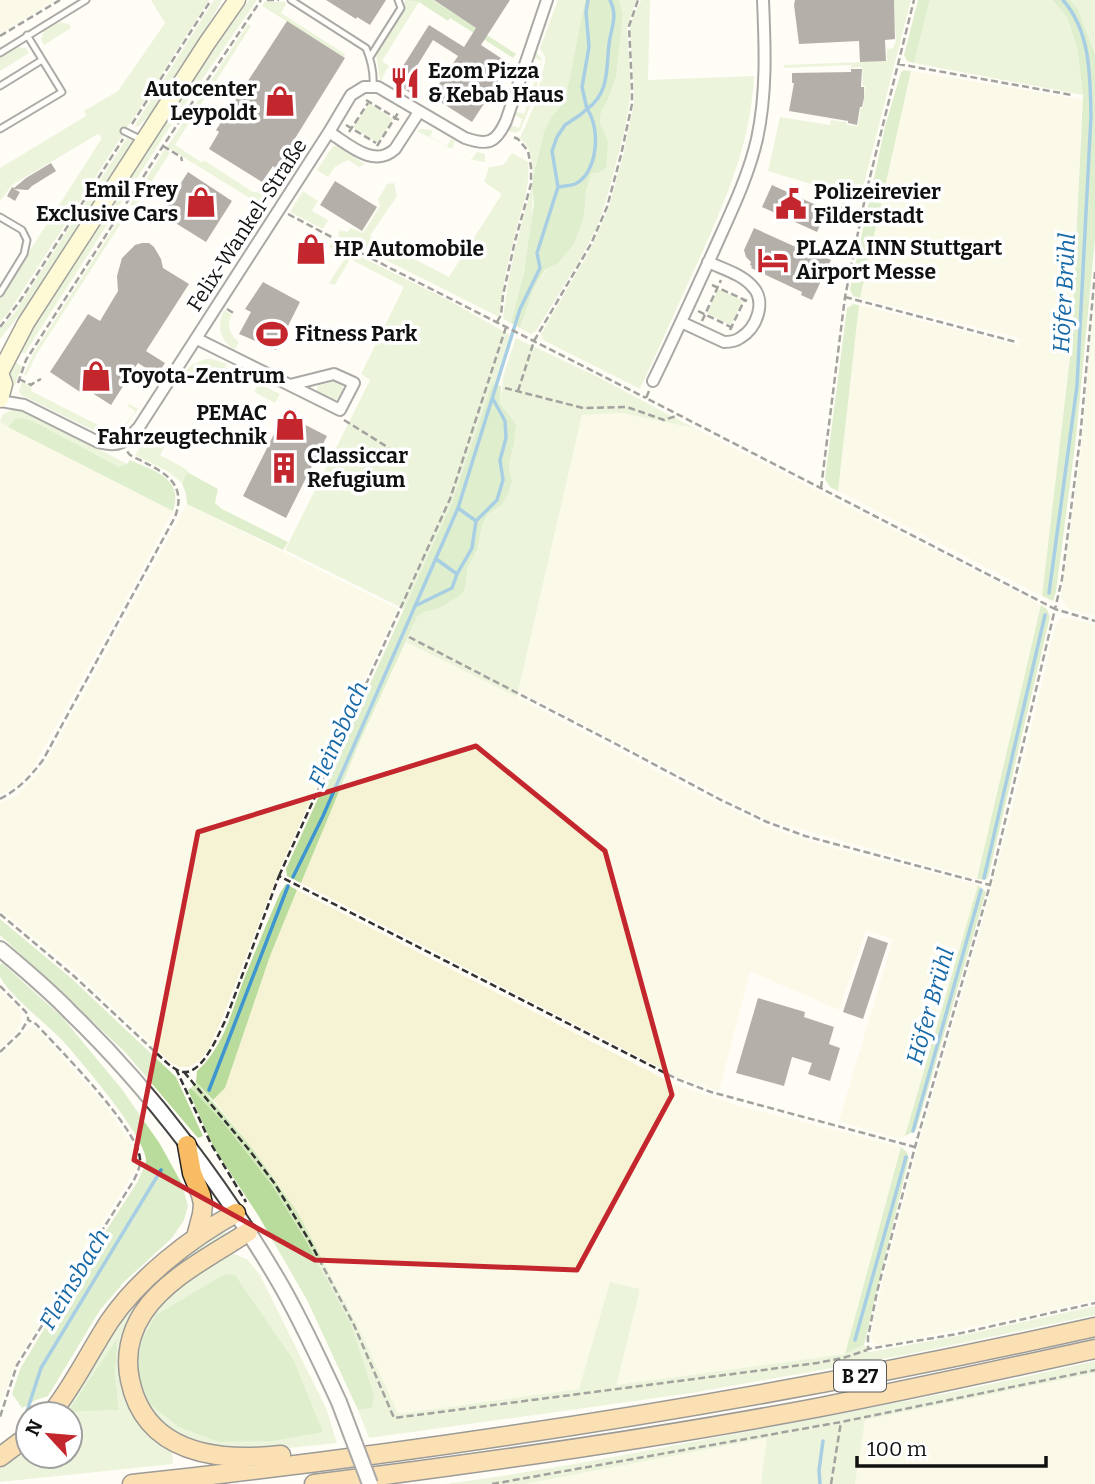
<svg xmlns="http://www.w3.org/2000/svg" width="1095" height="1484" viewBox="0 0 1095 1484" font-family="Bitter,serif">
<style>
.farmland{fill:#f6f3d4}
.green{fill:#d5ebbd;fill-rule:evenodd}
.forest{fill:#b9dc9c}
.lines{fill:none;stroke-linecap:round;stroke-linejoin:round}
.stream{stroke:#3f96cf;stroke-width:3.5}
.building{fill:#5a524d}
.service-casing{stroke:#444;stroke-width:9}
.minor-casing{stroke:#444;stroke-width:14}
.tertiary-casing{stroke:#444;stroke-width:18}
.secondary-casing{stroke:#333;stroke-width:19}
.trunk-casing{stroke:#222;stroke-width:21}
.path{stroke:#333;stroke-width:2.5;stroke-dasharray:7 3.5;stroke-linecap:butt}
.service{stroke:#fff;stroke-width:5}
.minor{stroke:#fff;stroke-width:10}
.tertiary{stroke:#fff;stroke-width:14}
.secondary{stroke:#fff6b0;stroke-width:16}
.trunk{stroke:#f7bc64;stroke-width:18}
.tertiary-bridge-casing{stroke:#444;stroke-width:18;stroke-linecap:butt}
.tertiary-bridge{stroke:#fff;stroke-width:14}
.marked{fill:none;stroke:#c4262e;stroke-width:5;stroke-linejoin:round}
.labels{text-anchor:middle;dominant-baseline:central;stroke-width:7;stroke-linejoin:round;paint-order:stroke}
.shield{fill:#fff;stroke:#585858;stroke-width:2}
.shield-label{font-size:19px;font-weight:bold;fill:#111}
.poi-label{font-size:21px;font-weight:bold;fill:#111;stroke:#fff;text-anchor:start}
.street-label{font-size:21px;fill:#111;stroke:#fff}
.water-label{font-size:23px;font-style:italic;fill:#1768a6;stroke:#fff}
</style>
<rect width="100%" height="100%" fill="#fffdf5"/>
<path class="farmland" d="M0 0H55L0 34Z
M911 71 1082 100 1071 349 1042 596 838 491 859 305 1019 346 1020 338 860 298Z
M1095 290V616L1068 609 1061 599 1082 441Z
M621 413 694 428 1041 605 977 879 768 820 519 691 582 415Z
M0 422 173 511 113 623 31 771 15 787 0 795Z
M187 504 398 609 354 702 282 864 221 1021 209 1048 200 1060 189 1067H180L170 1062 77 973 0 910V803L17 795 39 772 57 743Z
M1060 618H1069L1095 625V1300L1036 1314 879 1346 873 1342 871 1336 874 1317 916 1153 982 925 1012 809 1055 628Z
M406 642 517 697 703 796 775 830 829 847 978 885 905 1136 899 1139 839 1121 893 939 866 930 839 1010 750 971 719 1091 680 1078 301 883 360 741Z
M297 890 678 1086 743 1107 901 1147 845 1354 615 1385 640 1289 610 1282 579 1389 397 1414 362 1335 298 1213 250 1145 213 1100 225 1088 270 956Z
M0 991 21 1011 22 1018 17 1031 0 1048Z
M30 1027 36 1028 105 1105 135 1150 138 1165 18 1359 0 1404V1056Z
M1095 1373V1484H855L865 1420Z
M768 1438 761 1484H525Z"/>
<path class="green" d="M151 0H209L9 312 0 322V297L102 138 98 134 12 185 0 201V168L86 116 84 111 118 91 165 23Z
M214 0H222C210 23 157 117 137 127L135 125Z
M249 0H257L175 119 25 353 17 352 142 156 200 69Z
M405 0 419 2 382 61 389 66 383 76V79L380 80 376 55 404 8Z
M558 0H585L565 103C542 127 541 145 533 175 532 161 532 149 520 138L534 106 545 63V57L540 48Z
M619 0H636L627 27 631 86 629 106 624 133 606 201 597 227 581 258 536 331 531 334 520 328 533 290 546 270 558 263 584 216 586 191 591 174 598 173 608 141 600 124 601 112 607 102 616 77 623 15Z
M641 0H650L648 80 754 76C751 145 724 204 696 266 677 307 659 348 640 389L543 340 541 334 591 248 609 207 623 155 634 103V91L630 29 631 22Z
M894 0H911L860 199 768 171 780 117 830 125 831 120 847 122V125L858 126 861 108H863L865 86H863L862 67 851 68V65L784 68V65L887 61V49L893 48 896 40Z
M930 0H1052L1067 17 1077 48 1083 95 914 63Z
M1070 0H1095V54L1078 9Z
M265 1 278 2 284 1 286 4 281 13 345 54 344 57 262 6Z
M60 22 69 24 71 28 44 45 41 39 44 31Z
M248 24 251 26 175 145 201 162 205 161 253 192H257L266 197 261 205 167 147Z
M17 47 26 48 29 53 0 71V57Z
M536 52 542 59V62L534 97 520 131 515 133 509 131 511 125 519 128 522 119 514 115 516 112 524 114 530 96 522 93 523 90 531 92 537 74 530 71 531 67 539 70 542 61 534 58Z
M369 103 393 119 378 143 353 127Z
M422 129 433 130 430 137 447 146 451 139 455 141 452 149 472 159 477 152 485 154V162L473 160 417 131Z
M127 138 134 142 33 298 0 339V329L15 312Z
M333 146H337L365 164 359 167 348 160 335 167 328 177 317 170Z
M165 149 170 153 135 207 130 204Z
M512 153 528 162C531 189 519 215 513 242 506 266 503 292 499 317L338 236 340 230 347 232 351 228 363 233 380 206 378 199 387 184 394 183 397 196 370 236 449 277 502 194 484 182 489 167 503 165Z
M532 187C536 228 521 282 511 323L503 319C508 273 519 231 532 187Z
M303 191 318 201 312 211 328 220 323 229 290 212Z
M122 215 125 217 36 355 26 376 24 375 33 354Z
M331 242 448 300 510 335 495 384H492L453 503 404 609 285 550 370 380 361 374 404 287 350 259 335 285 329 283 346 257 329 247Z
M718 289 743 301 731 325 707 314Z
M224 310 232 315C226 325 230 335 239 342L235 350C220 341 216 326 224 310Z
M516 338 598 377 694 428 621 413 582 415 517 697 406 642 417 617 424 612 438 609 465 588 468 567 478 548 482 526 488 514 501 506 512 481 509 466 514 444 516 424 500 403 504 373Z
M205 359H213L227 364 223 372C211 366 200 368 191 378L183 374 190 366Z
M13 360 22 367 10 397 6 395 7 373Z
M334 381C343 382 345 391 341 398L331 400 318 394 317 388 318 386Z
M22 382 32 386 31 391 108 430C122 428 128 423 135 411L127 406 129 404 138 409 124 428 118 432 101 434 21 395 19 391Z
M259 384 280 394 275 403 254 392Z
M13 409 25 411 38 417 127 464 119 467 33 421C21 418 17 418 8 427L0 422 2 415Z
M147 437 165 446 160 455 188 470 182 483 167 471 135 455Z
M196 1082 250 1145 298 1213 362 1335 398 1414 579 1389 610 1282 640 1289 616 1385 845 1354 864 1345 870 1352 968 1334 1095 1306V1315L904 1355 692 1393 369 1438 358 1410 372 1408 351 1324 305 1239 272 1185 222 1121 191 1088Z
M224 1231 227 1233V1236L123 1337 119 1362 121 1386 132 1412 146 1432 172 1452 173 1464 0 1482V1466L28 1447V1456H70V1414H61L79 1389 125 1313 143 1291 213 1235ZM118 1339 115 1372 119 1410 69 1412Z
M234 1254 247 1259 260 1275 326 1408 337 1443 249 1452 204 1448 176 1436 141 1402 132 1356 154 1306 179 1284 223 1255Z
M1095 1361V1373L865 1420 855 1484H761L767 1438 525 1484H446C551 1470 656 1449 761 1429 872 1408 984 1387 1095 1361Z"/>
<path class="forest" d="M405 0H433L516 54 513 58 450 18 448 21 419 2Z
M585 0H619L623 15 616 77 607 102 601 112 600 123 608 141 606 168 598 173 591 174 586 191 584 216 574 244 558 263 545 270 533 290 520 328 511 323 524 271 534 204 532 187 533 176 544 132 553 115 565 102Z
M918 0H930L914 63 907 61 904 55Z
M1052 0H1070L1078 9 1095 54V240L1076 438 1056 592 1053 601 1042 596 1071 349 1083 95 1077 48 1067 17Z
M904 70 911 71 860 298 853 296 850 289 885 127 901 72Z
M853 304 859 305 838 491 830 487 825 479 847 308Z
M492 384 501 386 500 403 516 424 514 444 509 466 512 481 509 492 501 506 488 514 482 526 478 548 468 567 465 588 462 594 438 609 424 612 417 617 360 741 301 883 287 876 286 869 452 503Z
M22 418 33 421 119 467 127 464 130 460C154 471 184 478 173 511L8 427 15 419Z
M187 472 218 489 215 503 222 509 288 542 283 550 187 504 186 494 182 483Z
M1041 605 1047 609 1050 617 988 878 985 880 977 879Z
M286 884 297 890 270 956 225 1088 213 1100 196 1082 197 1071C225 1046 232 1008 246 974 257 947 268 920 280 893Z
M978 885 986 892 916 1130 905 1136Z
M0 919 71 978 176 1077 203 1136 198 1138 125 1052 0 935Z
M2 963 62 1017 121 1088 160 1144 182 1184 188 1206 184 1220 172 1238 125 1281 100 1310 48 1396 36 1400 22 1408 12 1394 20 1369 60 1302 138 1181C140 1175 145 1167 146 1161 148 1140 77 1056 60 1038 47 1025 5 991 0 976 0 973 0 969 0 965Z
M191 1088 222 1121 272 1185 305 1239 351 1324 374 1396 372 1408 358 1410 307 1300 258 1215 214 1148 188 1090Z
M901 1147 907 1152 909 1158 864 1345 845 1354Z
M225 1274 235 1275 294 1361 323 1432 273 1441 219 1442 179 1427 148 1403 135 1374 142 1340 156 1315Z
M118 1337 115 1372 119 1410 68 1412Z"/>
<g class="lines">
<path class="stream" d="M558 187C563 186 570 186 575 184 598 173 601 128 587 109 612 91 605 64 610 38 613 23 617 15 610 0
M458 508 476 521
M436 559 457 574
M1049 593 1077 386 1091 116C1090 76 1091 32 1063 0
M417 605 452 588 457 574 472 548 476 521 497 500 503 480 500 460 506 438 505 421 493 399
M293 877 323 816 458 508 520 309 540 268 537 253 558 187 552 151 557 137 565 125 580 115 587 109 582 87 589 47 586 12 588 0
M984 878 1045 615
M209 1090 288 886
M913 1131 981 890
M855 1340 906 1157
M27 1411 41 1368 161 1170
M820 1484 819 1470 823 1441"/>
</g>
<path class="building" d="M326 0H386L370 25 357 17 356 19Z
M434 0H510L481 45 510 64 472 122 431 96 458 56 433 40 409 79 416 84 410 93 391 80 396 72 398 74 429 25 464 47 476 28Z
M795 0H894L895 39 885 40 886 61 860 62 859 41 799 44 794 5Z
M287 21 345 58 276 169 273 166 262 182 209 149 219 132 216 130Z
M851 69H862L861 87H864V98L862 107H860L857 125 848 123V121L789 111 794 83H792V73L851 72Z
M51 163 56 171 32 186 28 190 14 189 20 192 15 201 7 196 12 187 14 188 26 178Z
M188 172 232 201 206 242 161 214Z
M335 181 377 207 362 231 320 205Z
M772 185 827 210 817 232 762 207Z
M843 203 853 206 850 217 839 213Z
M754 228 818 257 819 254 831 260 812 300 801 295 802 292 751 268 752 266 750 265 751 262 746 257 744 250Z
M311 240 320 247 312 259 302 252Z
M142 243H149L154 247 161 259 163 268 189 284 146 351 165 363 157 375 138 363 111 405 86 389 83 394 50 372 88 314 100 321 118 291 117 276 122 258 135 245Z
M263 282 300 302 276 350 239 334 251 312 245 309Z
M284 414 327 436 286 518 243 496Z
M868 936 888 943 863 1019 843 1012Z
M758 998 805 1012 804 1017 834 1027 829 1044 840 1048 830 1081 808 1074 812 1063 792 1057 784 1086 736 1073Z"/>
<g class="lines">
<defs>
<path id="service" d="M291 0 366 48C371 60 374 73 373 86
M0 53 86 0
M370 57 401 8 398 0
M0 86 42 60
M0 129 62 92 27 35
M124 131 140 139
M0 217 22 230 27 240 24 254 0 293"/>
<path id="minor" d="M329 132C348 144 374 169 395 149L419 112
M681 322 724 342C730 342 736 341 740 338 757 328 767 301 752 286 741 274 723 269 708 262
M197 339 340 410 354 383 334 374 290 385
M653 381C674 338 694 294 714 250 730 214 748 178 757 139 767 93 765 47 763 0
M0 401 24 405 98 442C120 448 125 442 139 427L329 132 351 95 364 87H378L465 138C488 146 496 143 506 121L547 0"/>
<path id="tertiary" d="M0 949C24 969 49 990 71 1013 152 1091 226 1190 282 1287 303 1324 321 1363 339 1402"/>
<path id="secondary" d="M0 373 26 323 207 43 237 0
M0 373 4 384 0 399"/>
<path id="trunk" d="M187 1145 192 1173 201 1195 203 1204 202 1214 196 1237
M248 1232C214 1254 166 1278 143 1313 130 1333 125 1357 130 1380 145 1454 218 1462 281 1455
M51 1414C74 1385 89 1353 109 1322 138 1279 190 1238 236 1213
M0 1457 28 1436
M132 1484C455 1449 777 1398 1095 1327
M314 1484C483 1463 653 1439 821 1407 912 1389 1004 1369 1095 1349"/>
</defs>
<use href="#service" class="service-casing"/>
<use href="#minor" class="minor-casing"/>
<use href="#tertiary" class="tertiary-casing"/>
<use href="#secondary" class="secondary-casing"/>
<use href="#trunk" class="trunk-casing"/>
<path class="path" d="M267 0H279
M0 36 60 0
M898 64 1072 95
M366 100 399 120
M132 124 211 0
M346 125 376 143
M349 132 368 103
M163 146 181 157 182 161
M377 146 398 113
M288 214 386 266 646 398
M1095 272 1080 439 1062 579 1055 609 1095 621
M712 285 747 301
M845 297 1016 342
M227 309 235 314
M698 311 733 328
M702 321 721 280
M497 322 501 315 503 295 515 241 531 184V167L528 151 518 139 511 136
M0 327 20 301 123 139
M730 330 744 301
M224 375 229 366
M19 379 31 385 35 382 41 379
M18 383 26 360 163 146 261 0
M505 388 583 408 627 407 664 420 679 415
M518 391 534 341 591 244 607 207 621 155 632 104V88L629 26 638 0
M649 391 646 398 1055 609 990 885 915 1147 877 1292 868 1337V1349L957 1334 1095 1303
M344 420 389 448
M821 488 845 297 866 193 914 0
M409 637 616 744 719 799 767 822 805 836 990 885
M0 799C20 788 29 778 43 760L175 517C189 479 158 470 130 455L126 450
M279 876 450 499 506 327
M0 914 75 977 166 1062C172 1067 179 1073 186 1072 204 1071 219 1033 226 1019L279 876 677 1079 711 1092 915 1147
M0 986 25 1011 28 1015V1020L36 1024C59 1049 138 1128 140 1159 141 1166 137 1173 134 1180L17 1365 0 1417
M0 1052 20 1033 28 1020
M176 1069 211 1144 246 1202
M184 1072 250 1151 275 1184 310 1242 354 1325 394 1418 817 1363 843 1358 867 1350
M492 1484 841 1422 1095 1370
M831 1484 841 1422"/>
<use href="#service" class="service"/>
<use href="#minor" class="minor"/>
<use href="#tertiary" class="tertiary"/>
<use href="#secondary" class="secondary"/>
<use href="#trunk" class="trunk"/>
<defs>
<path id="tertiary-bridge" d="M339 1402 370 1484"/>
</defs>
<use href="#tertiary-bridge" class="tertiary-bridge-casing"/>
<use href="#tertiary-bridge" class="tertiary-bridge"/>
</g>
<path d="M0 0H1095V1484H0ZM476 746 605 851 672 1095 577 1270 315 1260 134 1160 198 832Z" fill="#fffdf5" fill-opacity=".55" fill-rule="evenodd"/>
<path class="marked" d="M476 746 605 851 672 1095 577 1270 315 1260 134 1160 198 832Z"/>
<defs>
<symbol id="restaurant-bare" viewBox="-9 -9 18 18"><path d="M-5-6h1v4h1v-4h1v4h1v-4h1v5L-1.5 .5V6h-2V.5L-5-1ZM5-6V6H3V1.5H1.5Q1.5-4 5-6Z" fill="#c4262e" stroke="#fff" stroke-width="2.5" paint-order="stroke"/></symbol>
<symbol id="shop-bare" viewBox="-9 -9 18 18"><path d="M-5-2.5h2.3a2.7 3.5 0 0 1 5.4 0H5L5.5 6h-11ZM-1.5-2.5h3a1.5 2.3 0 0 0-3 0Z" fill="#c4262e" stroke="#fff" stroke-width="2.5" paint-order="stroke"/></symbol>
<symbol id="civic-bare" viewBox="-9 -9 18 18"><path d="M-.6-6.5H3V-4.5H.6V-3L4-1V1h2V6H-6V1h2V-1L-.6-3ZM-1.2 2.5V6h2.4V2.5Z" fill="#c4262e" stroke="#fff" stroke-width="2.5" paint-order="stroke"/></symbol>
<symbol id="hotel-bare" viewBox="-9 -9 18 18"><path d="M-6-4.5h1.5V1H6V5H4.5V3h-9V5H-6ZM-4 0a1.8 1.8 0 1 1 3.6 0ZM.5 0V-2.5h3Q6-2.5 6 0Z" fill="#c4262e" stroke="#fff" stroke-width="2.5" paint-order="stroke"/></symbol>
<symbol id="stadium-bare" viewBox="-9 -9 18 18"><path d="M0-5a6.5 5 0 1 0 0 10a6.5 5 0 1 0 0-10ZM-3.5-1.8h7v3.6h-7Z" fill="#c4262e" stroke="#fff" stroke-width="2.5" paint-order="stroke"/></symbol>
<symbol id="building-bare" viewBox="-9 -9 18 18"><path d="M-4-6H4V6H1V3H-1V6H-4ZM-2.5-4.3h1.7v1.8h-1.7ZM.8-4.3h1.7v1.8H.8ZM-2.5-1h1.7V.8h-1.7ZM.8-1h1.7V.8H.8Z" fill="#c4262e" stroke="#fff" stroke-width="2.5" paint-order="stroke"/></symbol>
</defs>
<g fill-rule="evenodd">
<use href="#restaurant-bare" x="383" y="61" width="44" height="44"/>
<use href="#shop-bare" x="258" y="79" width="44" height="44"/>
<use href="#shop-bare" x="179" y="180" width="44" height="44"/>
<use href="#civic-bare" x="769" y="182" width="44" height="44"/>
<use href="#shop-bare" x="289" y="227" width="44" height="44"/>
<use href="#hotel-bare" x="751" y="238" width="44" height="44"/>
<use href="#stadium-bare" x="250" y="312" width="44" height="44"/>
<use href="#shop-bare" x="74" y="354" width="44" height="44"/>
<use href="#shop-bare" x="268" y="403" width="44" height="44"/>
<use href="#building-bare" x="262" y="446" width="44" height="44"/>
</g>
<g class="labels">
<rect class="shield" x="834" y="1360.5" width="52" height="31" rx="5"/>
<g class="shield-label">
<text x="860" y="1376">B 27</text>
</g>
<g class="poi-label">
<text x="428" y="71">Ezom Pizza<tspan x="428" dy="24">&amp; Kebab Haus</tspan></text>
<text x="257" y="89" text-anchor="end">Autocenter<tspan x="257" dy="24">Leypoldt</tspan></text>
<text x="178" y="190" text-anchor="end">Emil Frey<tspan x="178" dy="24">Exclusive Cars</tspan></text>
<text x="814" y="192">Polizeirevier<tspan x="814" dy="24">Filderstadt</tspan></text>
<text x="796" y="248">PLAZA INN Stuttgart<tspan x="796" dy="24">Airport Messe</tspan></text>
<text x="334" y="249">HP Automobile</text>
<text x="295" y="334">Fitness Park</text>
<text x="119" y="376">Toyota-Zentrum</text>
<text x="267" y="413" text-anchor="end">PEMAC<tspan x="267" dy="24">Fahrzeugtechnik</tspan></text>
<text x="307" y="456">Classiccar<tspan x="307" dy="24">Refugium</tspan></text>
</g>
<g class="street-label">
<text transform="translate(247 225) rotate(-57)">Felix-Wankel-Straße</text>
</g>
<g class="water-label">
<text transform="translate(1064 293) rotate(-87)">Höfer Brühl</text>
<text transform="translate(338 734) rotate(-66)">Fleinsbach</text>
<text transform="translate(930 1006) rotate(-74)">Höfer Brühl</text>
<text transform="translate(74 1279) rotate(-59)">Fleinsbach</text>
</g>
</g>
<g transform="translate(49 1435) rotate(296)"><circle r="33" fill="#ffffff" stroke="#a0a0a0" stroke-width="2"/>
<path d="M0-5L12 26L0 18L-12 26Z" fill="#c4262e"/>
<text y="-10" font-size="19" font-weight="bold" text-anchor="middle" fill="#111111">N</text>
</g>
<path d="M857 1456v10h189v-10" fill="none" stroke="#111111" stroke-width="3.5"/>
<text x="867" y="1456" font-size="21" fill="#111111" stroke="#ffffff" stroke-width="5" paint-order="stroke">100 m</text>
</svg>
